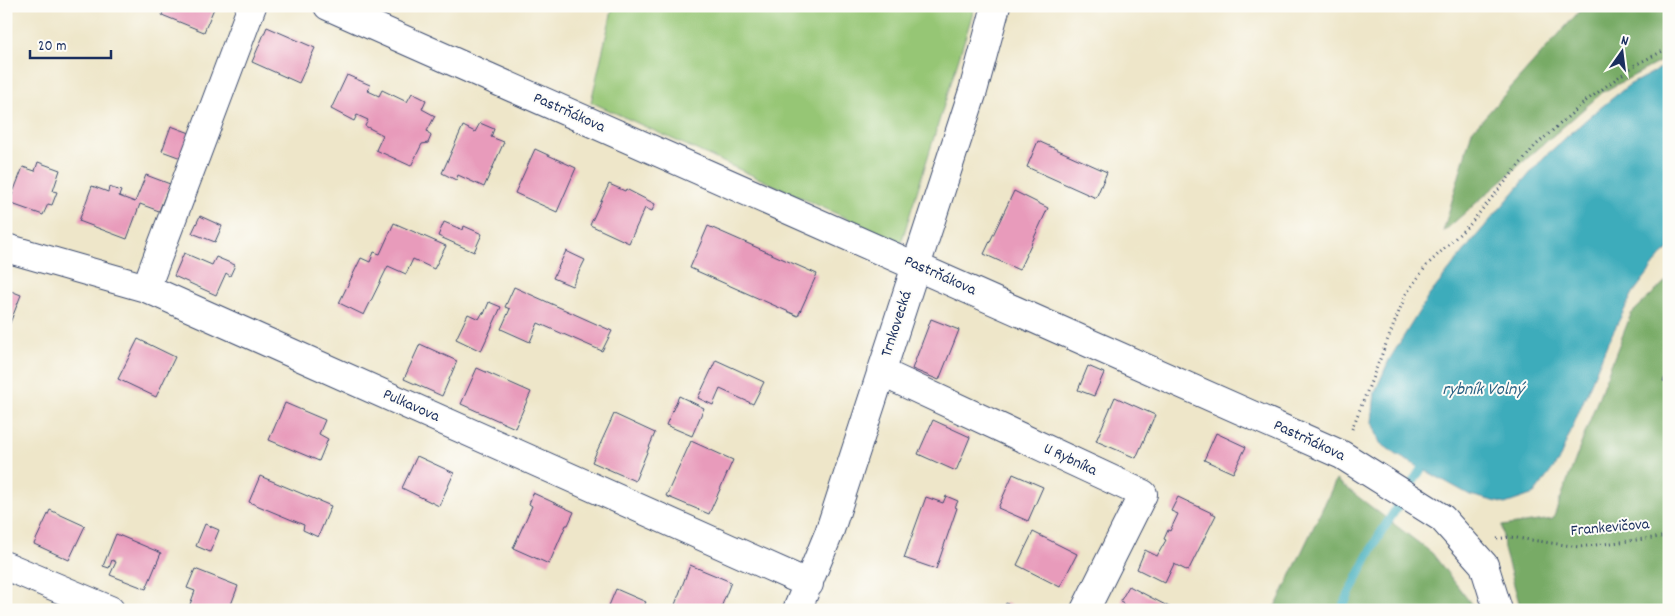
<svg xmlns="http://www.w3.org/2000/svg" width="1675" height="616" viewBox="0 0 1675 616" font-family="Dekko,sans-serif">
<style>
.green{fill:#96c675;stroke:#587a6a}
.forest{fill:#78ab66;stroke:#4a6d62}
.water{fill:#3eacbb;stroke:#2c6e8c}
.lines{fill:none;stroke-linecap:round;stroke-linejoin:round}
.stream{stroke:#3eacbb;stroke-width:9}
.building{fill:#e89bbb}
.minor-casing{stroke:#3b4a6e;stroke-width:30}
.path{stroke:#3b4a6e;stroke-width:3;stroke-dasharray:1 4;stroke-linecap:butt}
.minor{stroke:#fff;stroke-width:28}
.labels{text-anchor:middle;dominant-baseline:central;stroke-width:4;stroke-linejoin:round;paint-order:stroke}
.street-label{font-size:16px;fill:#1b2f5e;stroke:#fdfcf7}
.water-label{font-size:18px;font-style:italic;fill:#296183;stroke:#fdfcf7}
</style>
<rect width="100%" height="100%" fill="#fdfcf7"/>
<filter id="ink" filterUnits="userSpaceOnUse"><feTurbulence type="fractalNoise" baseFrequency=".02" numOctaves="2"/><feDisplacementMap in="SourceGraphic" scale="10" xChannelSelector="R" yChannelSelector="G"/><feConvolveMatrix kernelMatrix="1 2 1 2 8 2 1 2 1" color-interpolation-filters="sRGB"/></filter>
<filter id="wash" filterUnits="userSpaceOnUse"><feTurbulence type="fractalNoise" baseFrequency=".0096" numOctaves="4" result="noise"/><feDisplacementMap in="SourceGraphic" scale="20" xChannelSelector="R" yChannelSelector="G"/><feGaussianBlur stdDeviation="1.12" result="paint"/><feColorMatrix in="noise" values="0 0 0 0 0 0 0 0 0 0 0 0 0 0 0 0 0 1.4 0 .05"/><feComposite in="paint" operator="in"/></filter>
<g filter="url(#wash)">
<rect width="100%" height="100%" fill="#eee6c9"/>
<path class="green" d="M613 6H975L901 243 591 102Z"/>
<path class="forest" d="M1584 6H1669V57L1603 92 1443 232 1472 131Z
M1669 278V610H1521L1504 549 1502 526 1553 519 1602 388 1631 314Z
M1336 480 1432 553 1476 610H1274Z"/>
<path class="water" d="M1669 64V249L1661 256 1633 293 1608 342 1558 462 1534 494 1505 504 1470 495 1397 455 1380 443 1372 422 1375 392 1389 360 1428 297 1473 240 1544 157 1589 117 1629 85Z"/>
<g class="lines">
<path class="stream" d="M1341 610 1377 539 1428 458"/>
</g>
<g id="blocks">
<path class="building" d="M165 6H215L204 32 162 15Z
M267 27 315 48 299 83 252 62Z
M347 75 370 85 368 91 379 96 382 90 407 102 412 93 426 100 422 109 435 116 427 131 431 136 428 143 422 144 411 166 376 150 383 135 365 126 368 120 357 115 354 121 331 109Z
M480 123 494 129 491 137 504 142 484 187 458 175 456 180 442 173 463 126 475 132Z
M171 126 190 133 181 158 162 151Z
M1038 141 1107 172 1096 198 1027 167Z
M535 149 576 168 557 212 515 193Z
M38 162 60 170 53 191 57 192 52 205 48 204 43 215 9 203 23 167 35 171Z
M146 175 170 184 159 211 140 204 127 239 79 221 92 186 108 192 109 187 121 191 119 196 135 202Z
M609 184 625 191 626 189 655 204 652 211 645 208 629 243 590 225Z
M1014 191 1048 208 1019 270 984 254Z
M200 216 222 226 215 242 192 233Z
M444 222 463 230 464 226 482 234 474 252 438 236Z
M394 223 446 246 434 269 413 259 406 274 388 266 364 315 339 303 361 258 370 262 374 252 380 254Z
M708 226 817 274 798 316 690 268Z
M566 251 585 260 572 286 553 278Z
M184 253 212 265 216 257 235 265 230 276 226 273 216 295 174 276Z
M514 287 612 331 602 351 538 323 530 342 501 329 510 309 505 307Z
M6 289 21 295 6 333Z
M489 302 501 307 481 351 456 339 468 314 479 319 483 312 484 314Z
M931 319 959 330 939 380 912 369Z
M138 339 175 357 156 397 118 379Z
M420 344 457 361 442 396 404 379Z
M716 360 764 382 753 404 720 389 713 405 698 398Z
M1088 366 1104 373 1094 396 1078 390Z
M477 368 531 392 515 428 461 404Z
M1669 369V383L1663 381Z
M679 396 704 408 692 436 666 425Z
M1115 397 1155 415 1136 458 1096 441Z
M285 403 325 420 319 434 328 439 319 461 269 440Z
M614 414 655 433 635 481 592 462Z
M933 420 970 437 956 471 918 454Z
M1216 433 1246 447 1233 473 1204 460Z
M691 441 733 460 709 514 666 496Z
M417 456 454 473 439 506 402 488Z
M1013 474 1043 487 1028 521 998 508Z
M260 476 331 506 318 537 303 530 304 525 249 502Z
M533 493 574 512 568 525H566L549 564 513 548 532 506 529 504Z
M946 496 958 501 955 507 957 508 936 569 904 558 926 497 943 503Z
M1178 497 1216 515 1188 571 1174 564 1165 583 1137 569 1145 550 1157 556 1166 540 1164 539 1168 530 1170 531 1178 514 1171 511Z
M50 510 85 526 69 560 34 544Z
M205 524 219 530 210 552 196 546Z
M1033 532 1077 554 1060 587 1017 565Z
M116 534 161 553 146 589 110 575 116 562 112 560 109 568 103 566Z
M690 565 731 582 720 610H673Z
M195 569 238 586 229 610H195L189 607 195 591 187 588Z
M1129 586 1175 610H1128L1125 608 1121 600Z
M616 589 646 602 642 610H614L608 608Z
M1006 603 1019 610H1003Z"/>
</g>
</g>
<g filter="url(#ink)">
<use href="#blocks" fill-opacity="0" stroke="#3b4a6e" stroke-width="1"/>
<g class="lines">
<defs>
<path id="minor" d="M328 6 1342 455 1442 518 1484 565 1498 610
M6 248 146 288 809 584
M146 288 252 6
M881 372 1143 494 1085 610
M6 566 110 610
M797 610 829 533 973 91 996 6"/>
</defs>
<use href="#minor" class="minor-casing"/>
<path class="path" d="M1352 429 1406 294 1427 265 1470 224 1535 146 1586 101 1635 65 1669 48
M1497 539 1510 537 1579 547 1669 536"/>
<use href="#minor" class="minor"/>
</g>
</g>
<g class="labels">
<g class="street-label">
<text transform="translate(569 113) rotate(24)">Pastrňákova</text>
<text transform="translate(940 276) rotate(24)">Pastrňákova</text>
<text transform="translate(897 324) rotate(-72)">Trnkovecká</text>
<text transform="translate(411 406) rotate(24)">Pulkavova</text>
<text transform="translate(1309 441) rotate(25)">Pastrňákova</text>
<text transform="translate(1070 460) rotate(25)">U Rybníka</text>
<text transform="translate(1610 528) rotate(-5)">Frankevičova</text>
</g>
<g class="water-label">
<text x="1483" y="390">rybník Volný</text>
</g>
</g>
<rect width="1675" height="616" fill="none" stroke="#fdfcf7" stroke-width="25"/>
<g transform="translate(1622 52) rotate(14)" stroke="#fdfcf7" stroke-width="4" paint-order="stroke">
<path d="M0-4L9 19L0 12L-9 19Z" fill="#1b2f5e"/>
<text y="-8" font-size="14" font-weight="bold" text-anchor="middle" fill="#1b2f5e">N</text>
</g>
<path d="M30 50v8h81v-8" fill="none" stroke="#1b2f5e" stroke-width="2.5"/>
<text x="38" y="50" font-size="15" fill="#1b2f5e" stroke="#fdfcf7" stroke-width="4" paint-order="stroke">20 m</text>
</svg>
